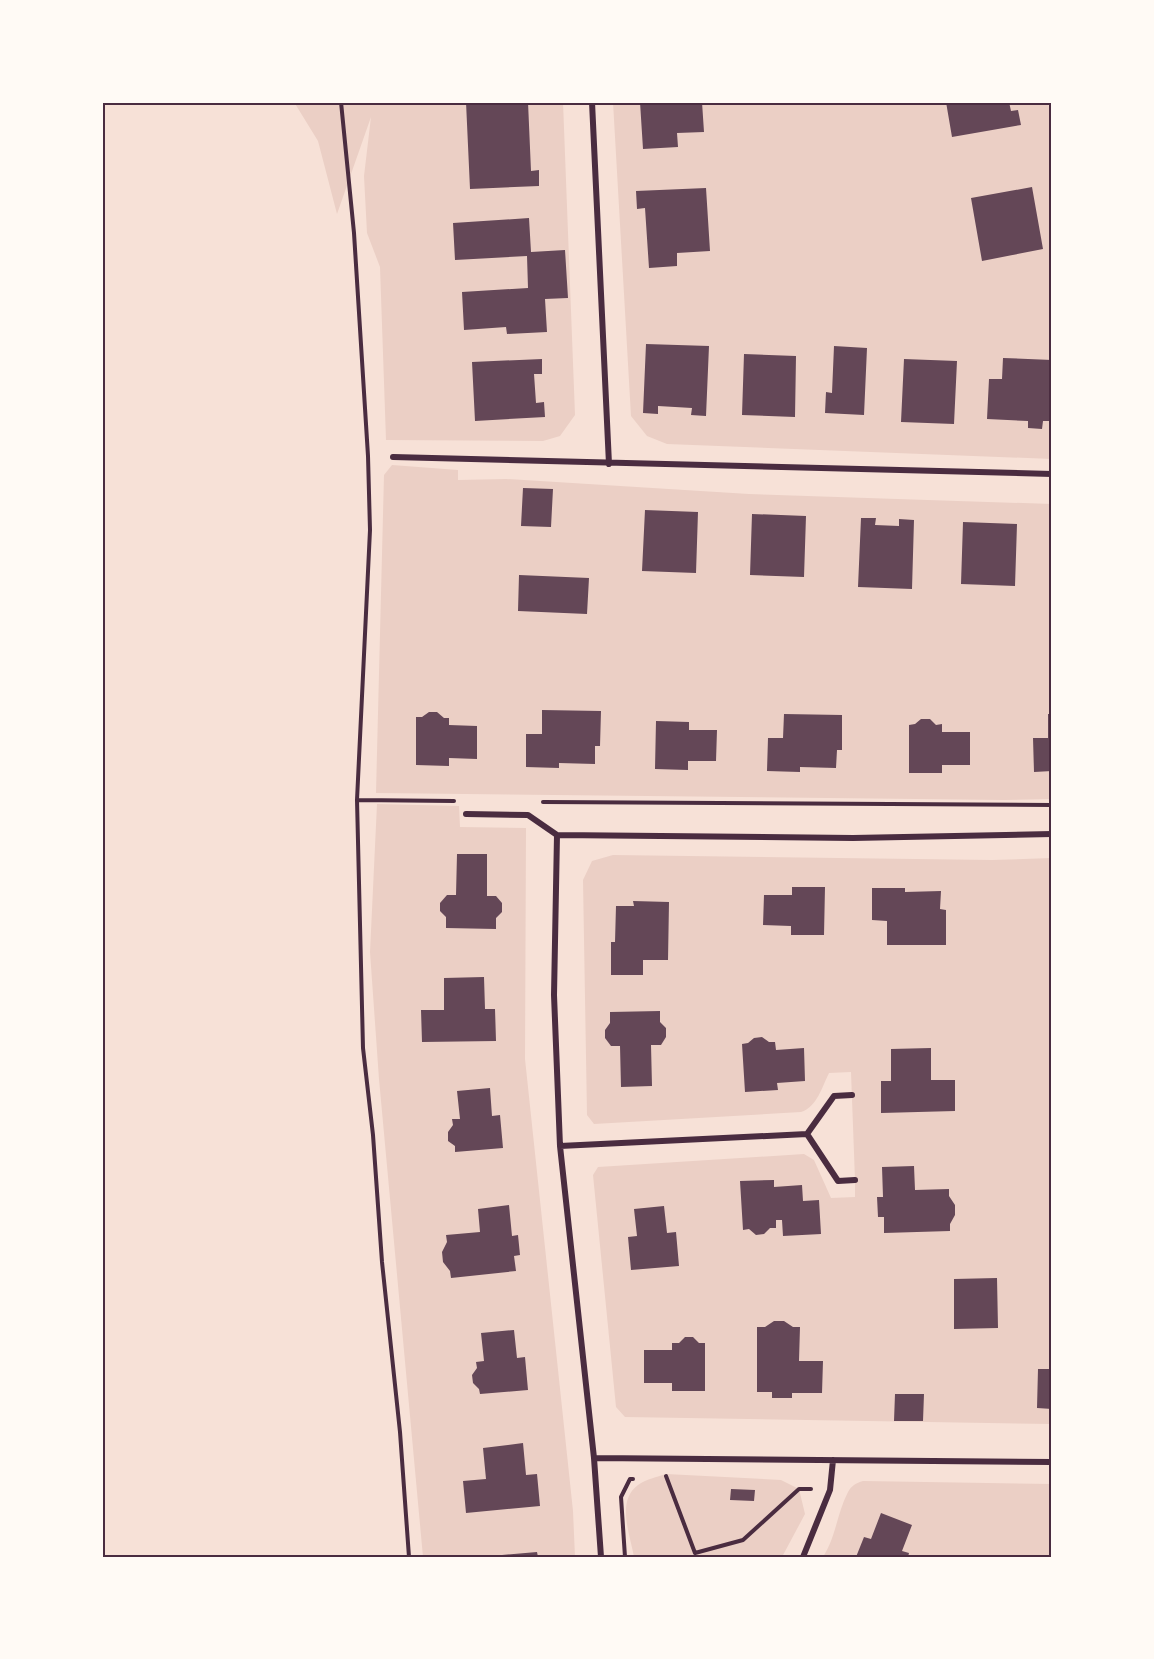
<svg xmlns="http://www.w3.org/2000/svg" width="1154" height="1659" viewBox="0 0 1154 1659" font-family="'Asap Condensed',sans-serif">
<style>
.green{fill:#ebcfc5}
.building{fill:#644757}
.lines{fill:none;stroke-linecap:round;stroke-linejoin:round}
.path{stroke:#4a2c40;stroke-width:4}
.minor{stroke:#4a2c40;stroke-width:6}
.neatline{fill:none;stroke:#4a2c40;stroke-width:2}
</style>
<rect width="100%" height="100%" fill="#f7e1d7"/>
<path class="green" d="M294 102H563L575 415 560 436 543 441 386 440 380 267 367 233 364 176 371 117 337 214 318 141Z
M613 102H1048L1052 126V459L667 444 647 436 631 416Z
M392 465 458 470V480L506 479 749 494 1052 504V799L1004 800 376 793 384 475Z
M377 804 459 806 460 827 526 828 525 1059 573 1511 575 1557H423L379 1079 370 952Z
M613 855 992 860 1052 858V1424L625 1417 616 1407 593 1175 598 1167 804 1154 814 1160 831 1198 855 1197V1180L851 1072 829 1073C822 1087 817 1107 801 1112L594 1124 587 1115 583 880 592 861Z
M666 1474 781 1480 799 1489 805 1514 782 1557H634C630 1534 616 1501 638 1485 646 1479 657 1477 666 1474Z
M863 1481 1052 1484V1557H823C836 1537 837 1513 848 1492 851 1486 856 1483 863 1481Z"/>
<path class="building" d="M466 102H528L531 171 539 170V186L470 189Z
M640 102H702L704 132 677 133 678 147 643 149Z
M946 102H1009L1011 111 1018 110 1021 125 952 137Z
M1032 187 1043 249 982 261 971 198Z
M706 188 710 251 677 253V266L649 268 645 208 637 209 636 191Z
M529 218 531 252 565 250 568 298 545 299 547 332 507 334 506 327 464 330 462 292 528 288 527 256 455 260 453 223Z
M646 344 709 346 706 416 691 415 692 408 658 406V414L643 413Z
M834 346 867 348 864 415 825 413 826 392 832 393Z
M744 354 796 356 795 417 742 415Z
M1003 358 1052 360V421H1043L1042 429 1028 428V421L987 419 989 379H1002Z
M542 359V374H534L536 403 544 402 545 417 475 421 472 362Z
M904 359 957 361 954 424 901 422Z
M523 488 553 489 551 527 521 526Z
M645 510 698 512 696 573 642 571Z
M752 514 806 516 804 577 750 575Z
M861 518H876L875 525 899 526V519L914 520 912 589 858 587Z
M963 522 1017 524 1015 586 961 584Z
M519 575 589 578 587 614 518 611Z
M542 710 601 711 600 746H595V764L559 763V768L526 767V734H542Z
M429 712H437L444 718H449V725L477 726V759L449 758V766L416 765V717H422Z
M784 714 842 715V750H837L836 768 800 767V772L767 771 768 738H783Z
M1048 714H1052V771L1034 772 1033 738H1048Z
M921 719H930L936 725 942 724V732H970V765H942V773H909V725L915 724Z
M656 721 689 722V730H717L716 761H688V770L655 769Z
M457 854H487V896H496L502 903V912L496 918V929L446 928V917L440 911V903L447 895H456Z
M792 887H825L824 935H791V926L763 925 764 895H792Z
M872 888H905V892L941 891 940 909 946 910V945H887V921L872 920Z
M633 901 669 902 668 960H643V975H611V942H615L616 906H634Z
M484 977 485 1009H495L496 1041 422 1042 421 1010H444V978Z
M660 1011V1022L666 1028V1037L661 1045H651L652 1086 621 1087 620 1046H611L605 1038V1030L610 1023V1012Z
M762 1037 769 1042H775L776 1050 804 1048 805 1081 777 1083 778 1090 745 1092 742 1044 748 1043 754 1038Z
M931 1048V1080H955V1111L881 1113V1081H891V1049Z
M490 1088 492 1116 500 1115 503 1148 455 1152V1146L448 1141V1132L453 1125 452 1119H460L457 1091Z
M914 1166 915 1190 949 1189V1196L955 1205V1215L950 1224V1231L884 1233V1217H878L877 1197H883L882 1167Z
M774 1180V1187L802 1185 803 1201 819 1200 821 1234 783 1236 782 1220H776V1228H770L764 1234 756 1235 749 1229 743 1230 740 1181Z
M509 1205 512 1236 518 1235 520 1255 514 1256 516 1271 451 1278 450 1271 443 1262 442 1252 447 1242 446 1235 480 1232 478 1209Z
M664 1206 667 1233 676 1232 679 1266 631 1270 628 1237 637 1236 634 1209Z
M997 1278 998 1328 954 1329V1279Z
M774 1321H784L793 1327H800L799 1361H823L822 1393H792V1398H772V1392H757V1327H765Z
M514 1330 517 1358 525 1357 528 1390 480 1394 479 1389 473 1383 472 1375 477 1368 476 1362 484 1361 481 1333Z
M685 1337H693L699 1343H705V1391H672V1383H644V1350H672V1343H679Z
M1038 1369H1052V1409L1037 1408Z
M895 1394H924L923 1421H894Z
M523 1443 526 1475 537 1474 540 1506 466 1513 463 1481 486 1479 483 1448Z
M731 1489 755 1490 754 1501 730 1500Z
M881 1513 912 1525 902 1551 909 1553 908 1557H856L864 1537 871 1539Z
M537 1552 538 1557H503L502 1555Z"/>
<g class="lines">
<path class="path" d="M341 102 354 233 368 456 370 530 357 800 363 1048 373 1135 382 1262 400 1432 409 1557
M357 800 454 801
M543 802 1052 805
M666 1476 695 1553 743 1540 799 1489H811
M625 1557 621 1497 630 1479H633"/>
<path class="minor" d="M592 102 609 464
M393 457 1052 474
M466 814 528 815 557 835 853 838 1052 834
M557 835 554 995 560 1146 594 1458 601 1557
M807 1134 834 1096 852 1095
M560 1146 807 1134 838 1181 855 1180
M594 1458 1052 1462
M803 1557 830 1490 833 1460"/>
</g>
<rect width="1154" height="1659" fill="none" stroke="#fffaf5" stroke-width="207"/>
<rect x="104" y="104" width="946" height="1452" class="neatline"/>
</svg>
